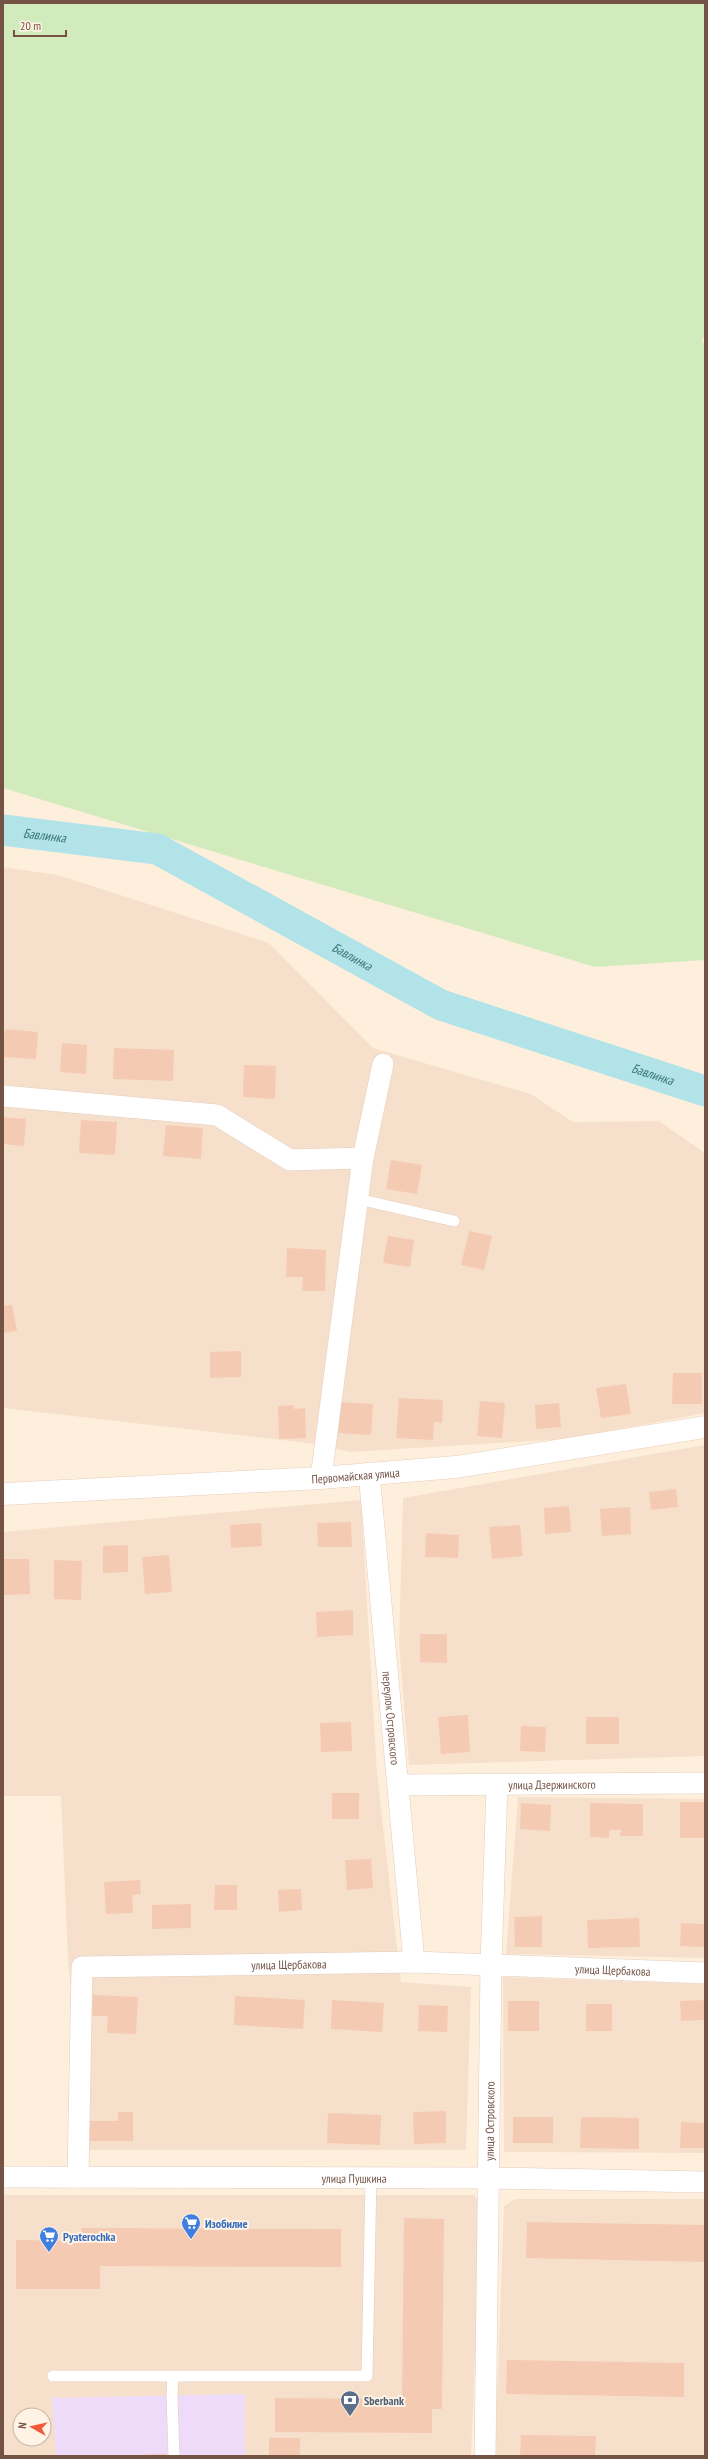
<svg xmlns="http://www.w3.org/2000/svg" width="708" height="2459" viewBox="0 0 708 2459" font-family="'PT Sans Narrow',sans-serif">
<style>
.residential{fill:#f6e0cb;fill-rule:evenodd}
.education{fill:#eddbf9}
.green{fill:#d1ebbc}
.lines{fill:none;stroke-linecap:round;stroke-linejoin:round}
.river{stroke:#b1e3e8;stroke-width:31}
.building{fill:#f5cab3}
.lane-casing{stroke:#e4ccbc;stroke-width:12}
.street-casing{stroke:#e4ccbc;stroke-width:22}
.secondary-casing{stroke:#e9cdb9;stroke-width:23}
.lane{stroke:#fff;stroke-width:11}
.street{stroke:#fff;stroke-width:21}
.secondary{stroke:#fff;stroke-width:22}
.labels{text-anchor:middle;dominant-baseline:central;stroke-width:4;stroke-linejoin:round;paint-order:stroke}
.street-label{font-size:12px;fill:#745345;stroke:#fff3e5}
.shop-label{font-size:12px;font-weight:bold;fill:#366cbe;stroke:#fff3e5;text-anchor:start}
.service-label{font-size:12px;font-weight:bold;fill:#4e5e75;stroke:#fff3e5;text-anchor:start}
.water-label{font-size:13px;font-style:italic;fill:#38747c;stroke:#fff3e5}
</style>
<rect width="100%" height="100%" fill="#feefdd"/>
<path class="residential" d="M3 867 58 875 269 943 373 1048 531 1094 573 1122 659 1121 705 1153V1413L566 1439 350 1452 316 1444 3 1408Z
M705 1445V1756L409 1765 399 1644 403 1498Z
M361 1500 377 1774 401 1982 471 1987 466 2150H88L68 1961 61 1796H3V1532Z
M518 1797 705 1799V1958L506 1954Z
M503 1977 705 1984V2153L504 2152Z
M3 2195H474L481 2206 471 2456H3ZM20 2415H44V2439H20Z
M515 2199H705V2456H495L504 2206Z"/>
<path class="education" d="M245 2394V2456H56L52 2398Z"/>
<path class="green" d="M3 3H705V335L702 341 705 345V960L595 967 3 788Z"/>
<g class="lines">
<path class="river" id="s1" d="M3 830 157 849 441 1005 705 1091"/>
</g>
<path class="building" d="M5 1029 38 1032 36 1059 3 1057Z
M62 1043 87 1045 86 1074 60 1072Z
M114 1048 174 1050 173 1081 113 1079Z
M244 1065 276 1066 275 1099 243 1097Z
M3 1117 26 1119 24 1146 3 1144Z
M81 1120 117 1122 115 1155 79 1153Z
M166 1125 203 1128 201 1159 163 1156Z
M391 1160 422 1165 417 1194 386 1189Z
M469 1231 492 1236 484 1270 461 1265Z
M388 1236 414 1240 410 1267 383 1263Z
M287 1248 326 1250 325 1291H302L303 1277H286Z
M12 1305 17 1331 3 1333V1306Z
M241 1351V1377L210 1378V1352Z
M673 1373H702V1404H672Z
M626 1384 631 1414 601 1418 596 1388Z
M399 1398 443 1400 442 1423 434 1422 433 1440 396 1438Z
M480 1401 505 1403 502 1438 477 1436Z
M340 1402 373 1404 371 1435 338 1433Z
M559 1403 561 1427 536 1429 535 1405Z
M294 1405V1409L305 1408 306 1438 279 1439 278 1406Z
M676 1489 678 1507 651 1510 649 1492Z
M569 1506 571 1532 545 1534 544 1508Z
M630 1507 631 1534 602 1536 600 1509Z
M351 1522 352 1547H318L317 1523Z
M261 1523 262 1546 231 1548 230 1525Z
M520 1525 523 1556 492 1559 489 1527Z
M426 1533 459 1535 458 1558 425 1557Z
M128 1545V1572L103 1573V1546Z
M169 1555 172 1592 145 1594 142 1557Z
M3 1559H29L30 1594 4 1595Z
M54 1560 82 1561 81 1600 54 1599Z
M353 1610V1635L317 1637 316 1612Z
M420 1634H447V1663L420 1662Z
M468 1715 470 1752 441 1754 438 1717Z
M586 1717H619V1744H586Z
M351 1722 352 1751 321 1752 320 1723Z
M521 1726 546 1727 545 1752 520 1751Z
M332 1793H359V1819H332Z
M680 1802H705V1838H680Z
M521 1803 551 1805 550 1831 520 1829Z
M590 1803 643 1804V1836H620L621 1830H609V1838L590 1837Z
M371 1859 373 1888 347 1890 345 1860Z
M140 1880 141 1894 132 1895 133 1913 106 1914 104 1882Z
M215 1885H237V1910H214Z
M301 1889 302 1910 279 1912 278 1890Z
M191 1904V1928L152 1929V1905Z
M542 1916V1947H515L514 1917Z
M639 1918 640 1947 588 1948 587 1920Z
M681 1923 705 1924V1947L680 1946Z
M93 1995 138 1997 136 2034 107 2033 108 2016H92Z
M235 1996 305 2000 303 2029 234 2025Z
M332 2000 384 2003 382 2032 331 2029Z
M705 2000V2020L681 2021 680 2001Z
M508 2001H539V2031H508Z
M586 2004H612V2031H586Z
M419 2005 448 2006 447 2032 418 2031Z
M446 2111V2143L414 2144 413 2112Z
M118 2112H133V2141H87V2121H118Z
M328 2113 381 2115 380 2145 327 2143Z
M513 2117H553V2143H513Z
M581 2117 639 2118V2149L580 2148Z
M681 2122 705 2123V2148H680Z
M404 2218 444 2219 442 2409H432V2433L275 2432V2398L402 2399Z
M527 2222 705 2225V2262L526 2258Z
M81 2228 341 2229V2267L100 2266V2289H16V2240L81 2241Z
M507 2360 684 2363V2397L506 2394Z
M521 2435 596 2436 595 2456H520Z
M269 2438H300V2456H269Z
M165 2454V2456H137V2455Z"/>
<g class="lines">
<defs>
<path id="lane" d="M358 1199 454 1221
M53 2376H367L371 2177
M173 2376 172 2396 174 2456"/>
<g id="street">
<path d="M3 1096 217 1115 290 1160 363 1158"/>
<path id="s2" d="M369 1473 414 1962"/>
<path d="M321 1478 363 1158 383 1064"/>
<path id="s3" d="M399 1785 705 1783"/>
<path id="s4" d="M3 2177 489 2178 705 2182"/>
<path id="s5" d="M78 2177 82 1967 414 1962 705 1973"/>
<path id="s6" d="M485 2456 491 1965 497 1786"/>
</g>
<g id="secondary">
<path id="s7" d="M3 1494 321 1478 456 1467 705 1427"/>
</g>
</defs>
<use href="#lane" class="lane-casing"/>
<use href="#street" class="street-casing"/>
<use href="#secondary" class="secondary-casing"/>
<use href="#lane" class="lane"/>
<use href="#street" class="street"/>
<use href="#secondary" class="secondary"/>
</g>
<defs>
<symbol id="supermarket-pin" viewBox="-11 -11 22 30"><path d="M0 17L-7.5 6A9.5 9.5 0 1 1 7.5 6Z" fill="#3f7fe0" stroke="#fff3e5"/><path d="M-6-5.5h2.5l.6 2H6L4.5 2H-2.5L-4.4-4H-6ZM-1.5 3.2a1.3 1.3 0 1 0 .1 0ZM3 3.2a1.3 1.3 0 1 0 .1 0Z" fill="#fff"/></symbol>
<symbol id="bank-pin" viewBox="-11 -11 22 30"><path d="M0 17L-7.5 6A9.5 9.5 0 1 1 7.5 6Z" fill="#5c6f8a" stroke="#fff3e5"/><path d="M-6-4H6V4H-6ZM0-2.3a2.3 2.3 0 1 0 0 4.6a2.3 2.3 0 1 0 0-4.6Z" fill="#fff"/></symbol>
</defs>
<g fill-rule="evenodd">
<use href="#supermarket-pin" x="180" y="2212" width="22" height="30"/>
<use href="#supermarket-pin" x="38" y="2225" width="22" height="30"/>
<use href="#bank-pin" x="339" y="2389" width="22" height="30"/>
</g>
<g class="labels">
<g class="street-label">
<text stroke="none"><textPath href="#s7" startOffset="353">Первомайская улица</textPath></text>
<text stroke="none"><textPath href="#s2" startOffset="246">переулок Островского</textPath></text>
<text stroke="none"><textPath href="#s3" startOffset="153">улица Дзержинского</textPath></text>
<text stroke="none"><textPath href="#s5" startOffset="417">улица Щербакова</textPath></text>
<text stroke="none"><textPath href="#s5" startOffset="741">улица Щербакова</textPath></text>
<text stroke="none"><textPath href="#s6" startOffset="335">улица Островского</textPath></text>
<text stroke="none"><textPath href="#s4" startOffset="351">улица Пушкина</textPath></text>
</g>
<g class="shop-label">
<text x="205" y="2223">Изобилие</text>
<text x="63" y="2236">Pyaterochka</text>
</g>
<g class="service-label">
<text x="364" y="2400">Sberbank</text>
</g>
<g class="water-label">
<text stroke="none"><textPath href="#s1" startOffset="42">Бавлинка</textPath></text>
<text stroke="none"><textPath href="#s1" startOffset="378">Бавлинка</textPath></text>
<text stroke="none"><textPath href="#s1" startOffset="702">Бавлинка</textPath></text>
</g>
</g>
<rect width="708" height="2459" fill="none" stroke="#745345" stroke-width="8"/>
<g transform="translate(32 2427) rotate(278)"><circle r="19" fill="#fff3e5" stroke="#c7b3a5"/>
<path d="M0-3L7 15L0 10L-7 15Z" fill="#f15939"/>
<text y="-6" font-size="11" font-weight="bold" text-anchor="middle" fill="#745345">N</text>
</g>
<path d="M14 30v6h52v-6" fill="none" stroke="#745345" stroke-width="2"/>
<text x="20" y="30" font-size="12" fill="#745345" stroke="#fff3e5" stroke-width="3" paint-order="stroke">20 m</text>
</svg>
